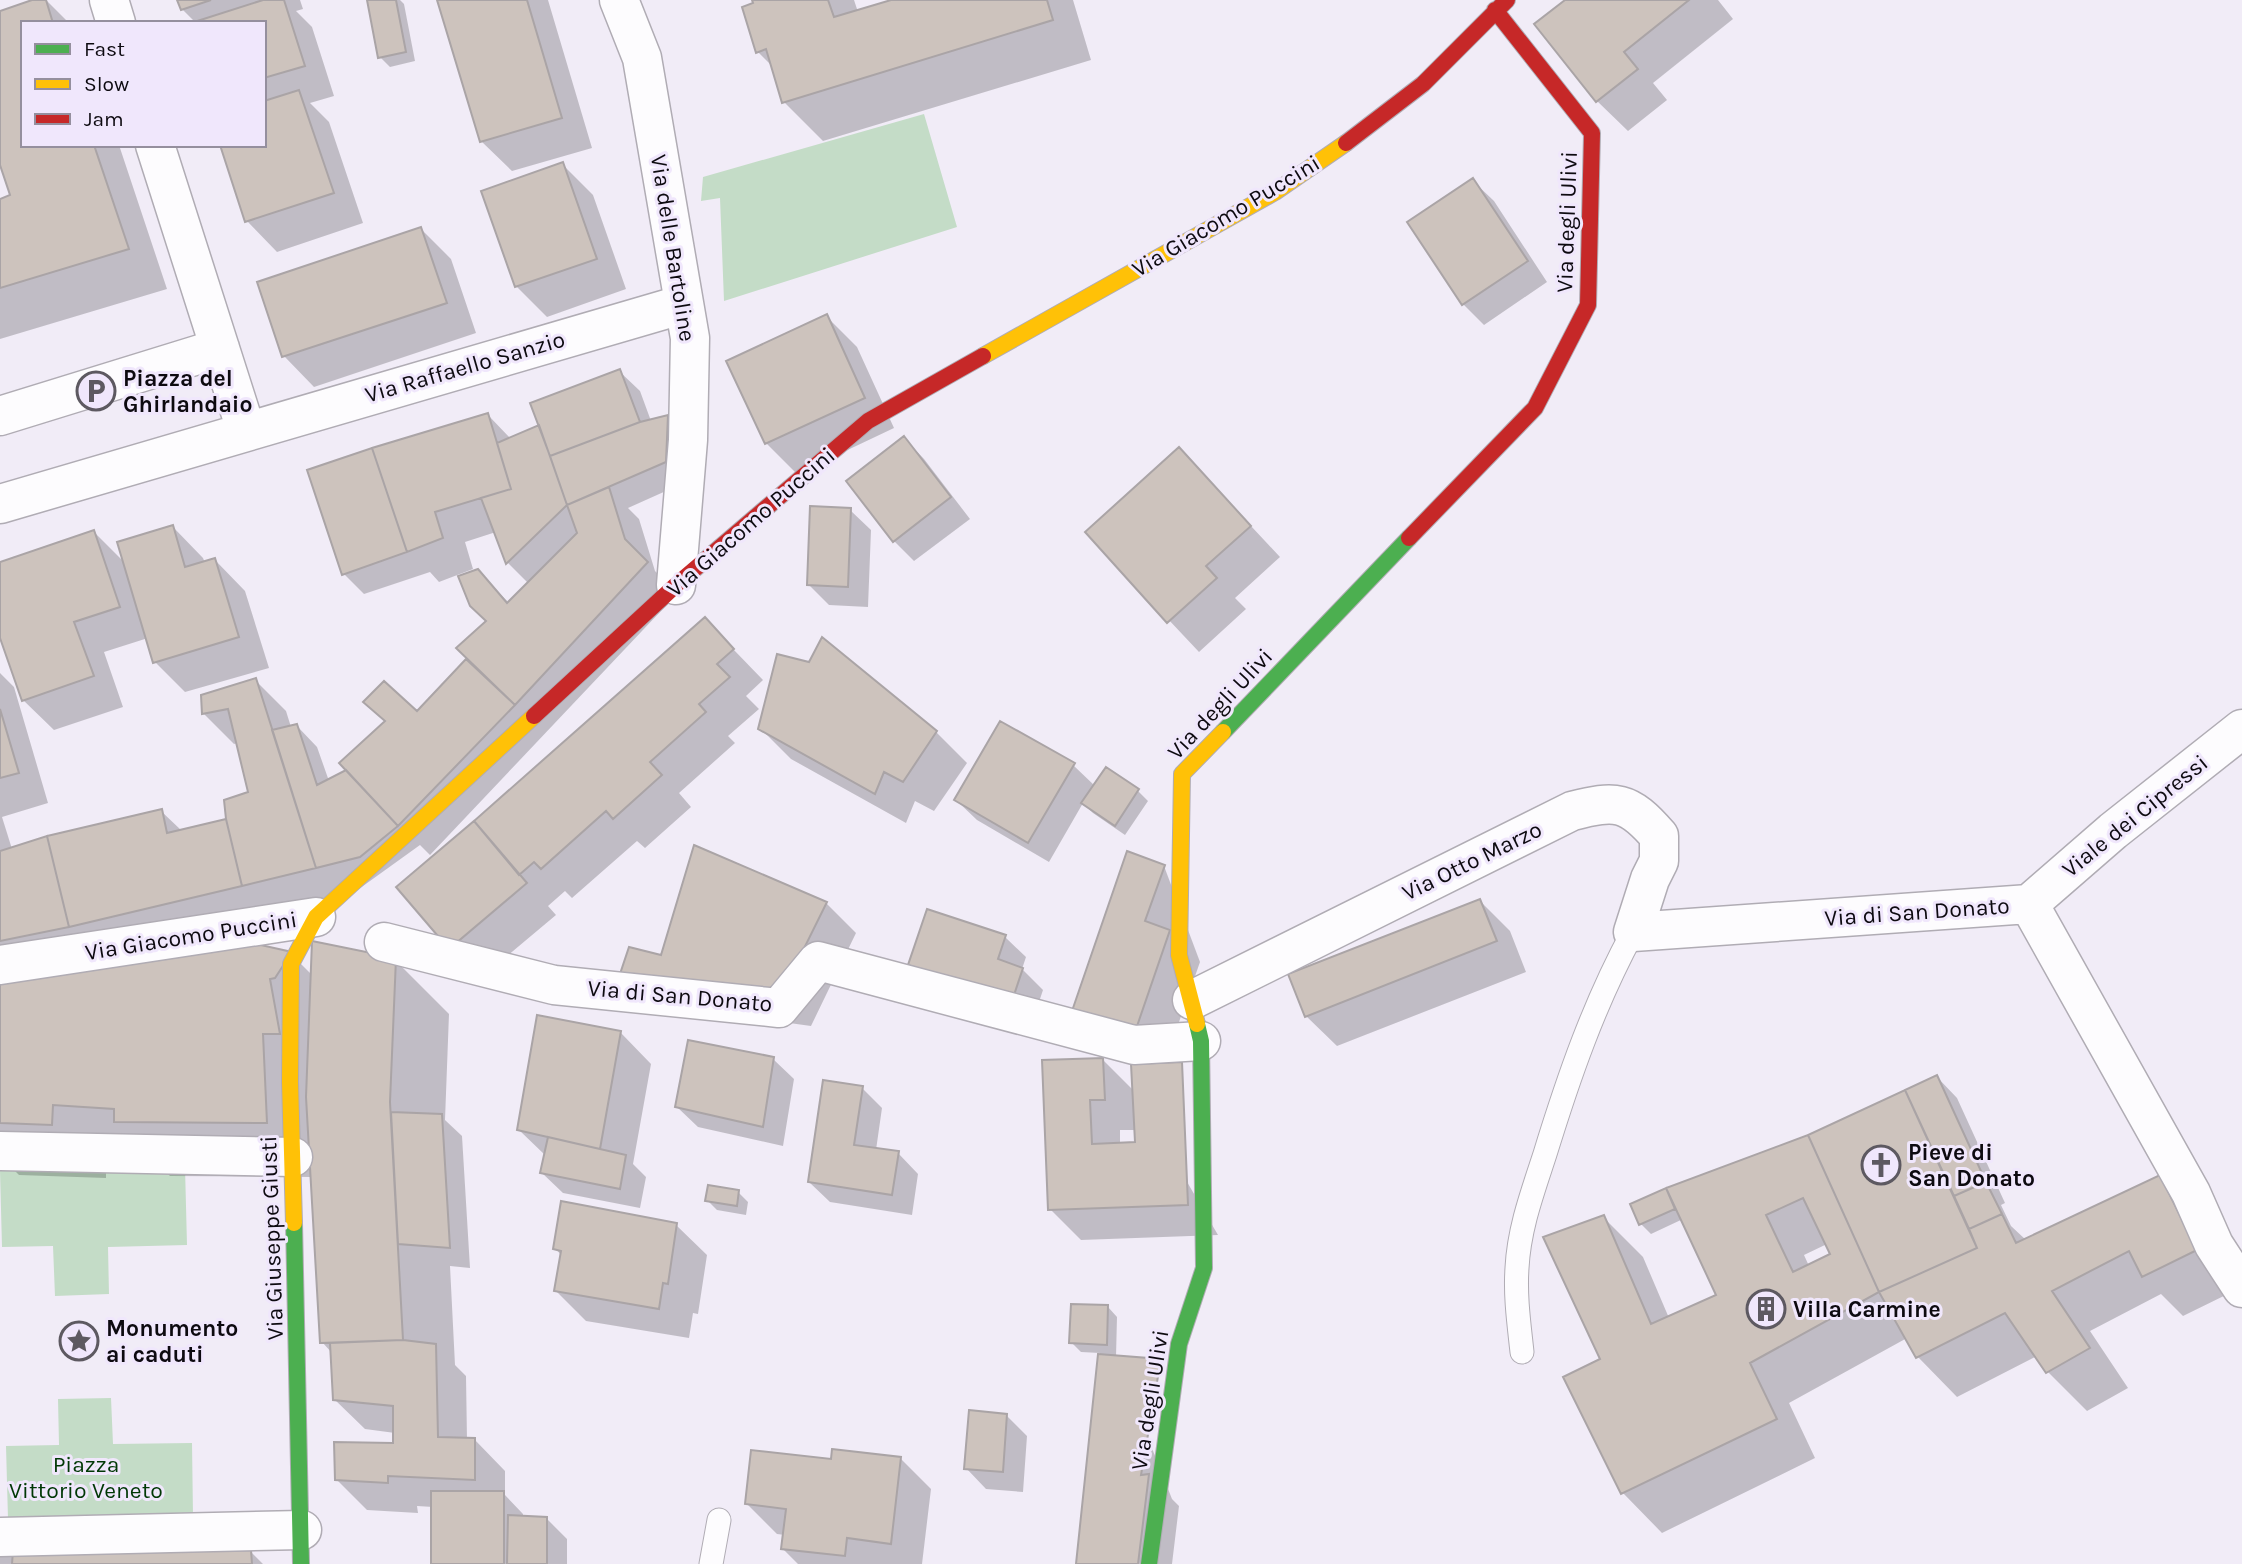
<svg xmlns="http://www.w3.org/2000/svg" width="2242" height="1564" viewBox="0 0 2242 1564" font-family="Karla,sans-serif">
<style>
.green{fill:#c4dcc7}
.shadow{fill:#0003;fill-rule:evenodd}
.building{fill:#cdc3bd;stroke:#aaa4a6;stroke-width:2;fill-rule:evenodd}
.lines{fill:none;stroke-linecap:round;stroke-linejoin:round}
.lane-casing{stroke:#b0acb4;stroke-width:25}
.street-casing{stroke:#b0acb4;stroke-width:41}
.fast-casing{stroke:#b0acb4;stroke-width:18}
.slow-casing{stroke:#b0acb4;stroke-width:18}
.jam-casing{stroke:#b0acb4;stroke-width:18}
.lane{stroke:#fdfcfe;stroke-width:23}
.street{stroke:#fdfcfe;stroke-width:38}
.fast{stroke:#4caf50;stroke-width:16}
.slow{stroke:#ffc107;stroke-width:16}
.jam{stroke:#c62828;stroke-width:16}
.labels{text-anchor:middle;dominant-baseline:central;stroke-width:6;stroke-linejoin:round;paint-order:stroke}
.street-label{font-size:23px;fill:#0d0a10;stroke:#f0e7fc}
.poi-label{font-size:23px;font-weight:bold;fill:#0d0a10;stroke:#f0e7fc;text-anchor:start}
.park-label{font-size:23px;fill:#003805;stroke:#f0e7fc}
</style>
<rect width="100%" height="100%" fill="#f1ecf7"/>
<path class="green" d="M924 114 957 227 724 301 720 198 701 201 703 177Z
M185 1167 187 1245 108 1247 109 1294 55 1296 53 1246 2 1247 0 1171Z
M111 1398 113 1444 192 1443 193 1516 8 1519 6 1446 59 1445 58 1399Z"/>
<path class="shadow" d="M37 0H46L69 23H23V145H119L167 289 0 339V201L12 196 0 159V12Z
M179 0H300L303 9 296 11 312 27 334 96 310 103 329 122 363 223 277 252 247 221 264 145V23H196L182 9Z
M369 0H400L404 4 415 61 390 67 380 57Z
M439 0H548L592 148 512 171 481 141Z
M754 0H854L858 12 897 0H1073L1091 60 823 141 784 102 773 67 758 52Z
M1568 0H1718L1733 19 1653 83 1667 100 1628 131 1597 101Z
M562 164 593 195 626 289 547 317 516 286Z
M1473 181 1494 201 1547 282 1484 325 1463 304Z
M421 229 451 259 476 333 314 387 284 356Z
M826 316 857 347 894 428 797 474 766 443Z
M619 371 640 391 651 421 667 417 687 437 686 482 628 508 639 519 655 571 677 594 430 855 420 845 345 899 143 946 291 954 312 975 395 960 449 1014 445 1120 462 1136 470 1268 450 1266 455 1365 466 1376 467 1440H475L505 1471V1495L523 1514V1518H546L567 1539V1564H433V1507L417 1506 418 1513 367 1510 337 1480 395 1445V1433L365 1429 334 1399 332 1353 322 1342 313 1177 170 1176 156 1162 106 1159V1178L19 1175 0 1156V673L14 687 48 803 2 817 12 849 161 811 182 831 228 820 250 793 238 743 234 744 203 713 255 680 286 711 291 727 297 726 317 747 329 781 348 770 386 722 366 702 417 713 468 659 488 621 478 571 509 603 529 584 508 563 496 532 465 542 473 569 439 582 430 572 364 594 344 574 488 415 511 439 541 426Z
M904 438 924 459 970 519 914 561 894 541Z
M1179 449 1280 557 1235 598 1246 609 1199 652 1087 533Z
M850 510 871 530 868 607 829 605 809 585Z
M173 527 203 558 205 563 215 560 245 591 269 668 185 692 155 662 148 638 104 652 123 707 54 730 23 700 0 633V564L94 532 126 564Z
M705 620 763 680 746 696 759 709 728 736 735 743 679 793 691 807 645 848 637 841 572 898 565 891 548 906 556 915 481 978 450 948Z
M823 640 936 732 967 763 934 811 915 801 906 823 791 759 760 728 810 664Z
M1073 765 1095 786 1106 769 1138 791 1148 801 1125 835 1093 813 1083 803 1049 862 977 820 956 800Z
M1164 866 1200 962 1165 1062 1074 1010Z
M1480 901 1510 931 1526 972 1337 1046 1306 1016Z
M826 903 856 933 811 1026 652 1004 663 957Z
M1005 937 1026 957 1022 969 1043 990 1033 1020 930 985Z
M621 1033 651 1064 633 1164 646 1177 640 1208 563 1193 542 1173 546 1156 519 1130Z
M773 1059 794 1079 783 1146 698 1127 677 1107Z
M1103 1060 1134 1091 1218 1235 1081 1240 1050 1209ZM1120 1130H1136V1143L1120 1144Z
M1937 1077 1957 1098 2005 1203 2001 1205 2011 1226 2026 1240 2160 1178 2236 1290 2183 1316 2161 1294 2090 1331 2128 1388 2087 1411 2048 1372 2037 1356 1957 1397 1918 1357 1907 1338 1789 1403 1815 1458 1662 1533 1623 1493 1565 1378 1602 1360 1603 1217 1643 1257 1669 1318 1718 1295 1683 1219 1651 1234 1641 1224 1633 1205 1809 1136 1905 1092 1910 1098ZM1827 1244 1832 1255 1809 1266 1804 1255Z
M862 1088 882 1108 876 1150 898 1153 918 1174 912 1215 830 1202 809 1182Z
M738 1192 748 1202 746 1215 717 1210 707 1200Z
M676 1225 707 1255 698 1314 693 1313 689 1338 586 1321 556 1291 562 1256 555 1248Z
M1108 1307 1117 1317 1116 1357 1172 1499 1179 1506 1172 1564H1077L1100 1353 1081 1352 1071 1342Z
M1006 1415 1027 1436 1023 1492 986 1489 966 1468Z
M901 1459 931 1489 922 1564H798L783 1549 785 1535 777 1534 747 1504 833 1461Z
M250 1551 263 1564H0V1554Z"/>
<path class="building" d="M32 0H46L53 23H23V145H94L129 249 0 288V199L10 195 0 165V11Z
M177 0H211L181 10Z
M263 0H284L305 66 264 78V23H191Z
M367 0H396L406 52 378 58Z
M437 0H527L562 118 480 142Z
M752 0H828L834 17 891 0H1047L1053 20 782 103 766 49 756 53 742 7 753 3Z
M1565 0H1689L1624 52 1638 69 1596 102 1534 24Z
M299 90 334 193 245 222 220 145H264V101Z
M563 162 597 259 515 287 481 191Z
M1473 178 1528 261 1462 305 1407 222Z
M421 227 447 303 282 357 257 282Z
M827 314 865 398 765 444 726 361Z
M620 369 640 422 550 456 530 403Z
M488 413 511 489 435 512 443 538 407 552 372 448Z
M668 415 666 462 567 505 550 456 640 422Z
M539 425 567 505 506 564 481 498 511 489 497 443Z
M904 436 951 497 893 542 846 481Z
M1179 447 1251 526 1206 566 1217 578 1167 623 1085 532Z
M372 448 407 552 342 575 307 470Z
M609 487 625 539 648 562 515 705 456 648 486 621 470 606 458 576 478 569 507 603 577 533 567 505Z
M810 506 851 508 848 587 807 585Z
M173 525 185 567 215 558 239 637 153 663 117 542Z
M94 530 120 607 74 622 94 676 22 701 0 638V562Z
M705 617 734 649 717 664 730 677 699 704 706 712 650 762 662 775 613 819 606 811 541 869 534 862 519 875 474 821Z
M822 637 937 731 903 782 884 772 875 794 758 729 777 654 809 662Z
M466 659 515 705 398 826 339 763 385 721 363 702 384 681 417 711Z
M256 678 316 868 242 886 226 819 224 800 248 792 228 709 202 714 201 695Z
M0 709 19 773 0 778Z
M1000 721 1075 763 1028 843 954 800Z
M297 724 317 785 346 770 398 826 360 857 316 868 272 730Z
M1106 767 1139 789 1115 826 1081 803Z
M162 809 167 833 226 819 242 886 69 927 47 836Z
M474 821 527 883 449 949 396 887Z
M47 836 69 927 0 941V851Z
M694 845 827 902 780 997 620 974 629 947 661 955Z
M1127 851 1165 865 1145 921 1170 930 1135 1032 1072 1011Z
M1480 899 1497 941 1305 1017 1288 974Z
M927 909 1006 935 998 959 1023 968 1012 1001 908 965Z
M230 938 292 952 275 978 270 979 280 1034H263L267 1123 114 1122V1109L53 1105 52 1125 0 1123V975Z
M312 941 396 958 390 1102 403 1340 320 1343 306 1097Z
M537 1015 621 1031 600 1149 517 1130Z
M688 1040 774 1057 763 1127 675 1107Z
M1103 1058 1105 1100H1090L1092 1144 1135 1142 1131 1064 1182 1062 1188 1205 1048 1210 1042 1060Z
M1937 1075 1986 1182 1954 1196 1905 1090Z
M823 1080 863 1086 854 1145 899 1151 892 1195 808 1182Z
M1905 1090 1977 1248 1879 1292 1808 1135Z
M391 1112 442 1114 450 1248 398 1244Z
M1808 1135 1879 1292 1750 1363 1777 1419 1621 1494 1563 1377 1600 1359 1543 1237 1604 1215 1651 1324 1716 1295 1666 1188ZM1803 1198 1830 1254 1793 1272 1766 1215Z
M548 1137 626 1155 620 1189 540 1173Z
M2160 1175 2197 1250 2142 1277 2129 1251 2052 1291 2090 1348 2046 1373 2005 1313 1916 1358 1879 1292 1977 1248 1969 1229 2002 1214 2016 1243Z
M1986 1182 2002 1214 1969 1229 1954 1196Z
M708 1185 739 1190 737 1206 705 1201Z
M1666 1188 1675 1209 1639 1225 1630 1204Z
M561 1201 677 1223 668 1284 663 1283 659 1309 554 1291 561 1251 553 1249Z
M1071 1304 1108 1305 1107 1345 1069 1343Z
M403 1340 436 1344 438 1437 475 1438V1480L388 1476V1483L335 1480 334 1442 393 1443V1406L333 1400 330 1343Z
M1098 1354 1161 1359 1141 1475 1149 1474 1138 1564H1076Z
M969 1410 1007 1414 1003 1472 964 1469Z
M832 1449 901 1457 891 1544 847 1538 845 1556 781 1549 786 1509 745 1504 751 1450 831 1459Z
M431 1491H504V1564H431Z
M508 1515 547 1517V1564H507Z
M251 1550 252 1564H12L13 1551Z"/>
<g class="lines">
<defs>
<path id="lane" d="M1522 1352C1519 1324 1515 1296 1517 1268 1519 1228 1533 1191 1545 1154 1569 1076 1594 1004 1633 932
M711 1564 719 1520"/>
<path id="street" d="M109 0 116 23
M619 0 642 58 690 338 688 440 676 585
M155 145 246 430
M0 416 220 348
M0 504 684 304
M2029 904 2113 831 2242 729
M384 942 554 985 779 1008 818 961 1134 1045 1201 1041
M0 965 316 917
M1192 1000 1572 811C1616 800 1628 800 1659 836V861L1650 879 1633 932 2029 904 2191 1193 2214 1245 2242 1288
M0 1151 293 1157
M0 1537 302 1530"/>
<path id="fast" d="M1223 732 1409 538
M294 1223 301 1564
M1149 1564 1179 1344 1204 1268 1201 1041 1197 1024"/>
<path id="slow" d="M983 356 1275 192 1346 143
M1197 1024 1179 955 1182 774 1223 732
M294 1223 290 1082 291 964 316 917 534 716"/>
<path id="jam" d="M1346 143 1423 84 1507 0
M1409 538 1535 408 1588 305 1592 133 1495 10
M534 716 676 585 868 421 983 356"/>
</defs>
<use href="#lane" class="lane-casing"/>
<use href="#street" class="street-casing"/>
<use href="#fast" class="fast-casing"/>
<use href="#slow" class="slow-casing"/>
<use href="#jam" class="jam-casing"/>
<use href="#lane" class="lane"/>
<use href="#street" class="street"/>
<use href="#fast" class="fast"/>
<use href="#slow" class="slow"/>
<use href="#jam" class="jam"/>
</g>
<defs>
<symbol id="parking-ring" viewBox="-11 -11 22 22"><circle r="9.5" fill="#f0e7fc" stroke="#5d5961" stroke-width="1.5"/><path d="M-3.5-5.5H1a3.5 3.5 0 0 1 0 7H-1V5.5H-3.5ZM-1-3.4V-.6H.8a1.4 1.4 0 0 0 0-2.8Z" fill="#5d5961"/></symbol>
<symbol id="church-ring" viewBox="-11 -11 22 22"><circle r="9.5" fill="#f0e7fc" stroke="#5d5961" stroke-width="1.5"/><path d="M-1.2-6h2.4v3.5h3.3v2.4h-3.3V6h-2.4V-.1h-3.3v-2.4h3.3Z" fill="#5d5961"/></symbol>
<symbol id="building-ring" viewBox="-11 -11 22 22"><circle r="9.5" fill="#f0e7fc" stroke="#5d5961" stroke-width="1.5"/><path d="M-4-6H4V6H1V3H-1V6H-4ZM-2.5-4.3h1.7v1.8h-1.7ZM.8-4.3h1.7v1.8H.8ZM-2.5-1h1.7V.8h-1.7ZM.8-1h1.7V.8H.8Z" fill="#5d5961"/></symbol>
<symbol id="sight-ring" viewBox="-11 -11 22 22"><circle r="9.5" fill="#f0e7fc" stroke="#5d5961" stroke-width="1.5"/><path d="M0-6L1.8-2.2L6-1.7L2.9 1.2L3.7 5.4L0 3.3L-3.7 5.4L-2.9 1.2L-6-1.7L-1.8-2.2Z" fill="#5d5961"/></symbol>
</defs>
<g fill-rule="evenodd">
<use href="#parking-ring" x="74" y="369" width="44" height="44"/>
<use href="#church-ring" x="1859" y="1143" width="44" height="44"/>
<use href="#building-ring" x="1744" y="1287" width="44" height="44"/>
<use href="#sight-ring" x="57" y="1319" width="44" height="44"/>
</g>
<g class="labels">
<g class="street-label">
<text transform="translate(1226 216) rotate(-31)">Via Giacomo Puccini</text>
<text transform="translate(1567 222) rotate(-88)">Via degli Ulivi</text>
<text transform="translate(673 248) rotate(81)">Via delle Bartoline</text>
<text transform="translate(465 367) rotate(-16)">Via Raffaello Sanzio</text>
<text transform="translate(751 522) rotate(-41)">Via Giacomo Puccini</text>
<text transform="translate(1220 704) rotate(-47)">Via degli Ulivi</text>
<text transform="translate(2135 816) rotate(-39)">Viale dei Cipressi</text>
<text transform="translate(1472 861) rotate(-26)">Via Otto Marzo</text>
<text transform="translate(1917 912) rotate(-4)">Via di San Donato</text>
<text transform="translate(191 936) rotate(-9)">Via Giacomo Puccini</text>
<text transform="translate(680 996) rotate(5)">Via di San Donato</text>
<text transform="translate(272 1238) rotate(-92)">Via Giuseppe Giusti</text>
<text transform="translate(1150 1400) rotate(-81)">Via degli Ulivi</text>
</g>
<g class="poi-label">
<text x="123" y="378">Piazza del<tspan x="123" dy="26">Ghirlandaio</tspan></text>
<text x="1908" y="1152">Pieve di<tspan x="1908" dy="26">San Donato</tspan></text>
<text x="1793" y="1309">Villa Carmine</text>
<text x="106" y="1328">Monumento<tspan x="106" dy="26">ai caduti</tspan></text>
</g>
<g class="park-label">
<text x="86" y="1464">Piazza<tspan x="86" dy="26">Vittorio Veneto</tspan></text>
</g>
</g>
<rect x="21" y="21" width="245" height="126" fill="#f0e7fc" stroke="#958f9e" stroke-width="2"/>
<rect x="35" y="44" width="35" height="10" fill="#4caf50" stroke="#958f9e" stroke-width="2"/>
<text x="84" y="56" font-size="21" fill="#0d0a10">Fast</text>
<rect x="35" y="79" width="35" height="10" fill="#ffc107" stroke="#958f9e" stroke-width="2"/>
<text x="84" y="91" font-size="21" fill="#0d0a10">Slow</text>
<rect x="35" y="114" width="35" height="10" fill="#c62828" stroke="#958f9e" stroke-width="2"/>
<text x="84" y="126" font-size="21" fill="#0d0a10">Jam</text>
</svg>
